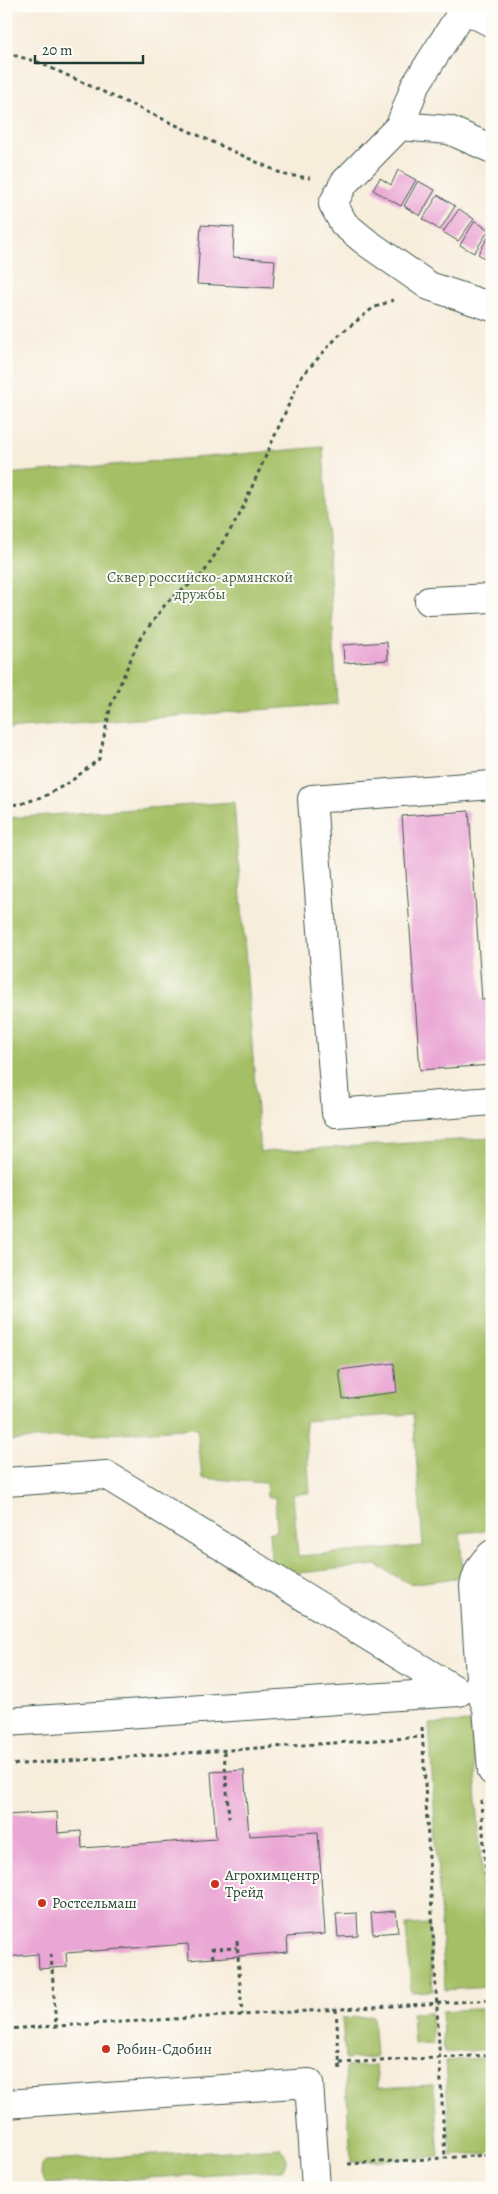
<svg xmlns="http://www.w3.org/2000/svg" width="498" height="2194" viewBox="0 0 498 2194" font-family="Alegreya,serif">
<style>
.green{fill:#a4bf65;stroke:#627e4c;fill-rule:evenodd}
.building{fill:#eaa6d4}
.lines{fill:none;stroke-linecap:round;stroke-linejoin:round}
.minor-casing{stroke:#3f574d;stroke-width:30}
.path{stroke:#3f574d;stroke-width:3;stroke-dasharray:4 4;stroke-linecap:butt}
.minor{stroke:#fff;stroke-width:28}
.poi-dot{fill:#c8321e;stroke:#fdfcf7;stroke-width:2}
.labels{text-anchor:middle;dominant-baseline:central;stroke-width:4;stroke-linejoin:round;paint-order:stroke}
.park-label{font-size:15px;fill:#405e40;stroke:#fdfcf7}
.poi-label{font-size:15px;fill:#1f3d34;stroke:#fdfcf7;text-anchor:start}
</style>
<rect width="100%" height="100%" fill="#fdfcf7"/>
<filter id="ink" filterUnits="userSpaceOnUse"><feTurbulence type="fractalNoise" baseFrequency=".02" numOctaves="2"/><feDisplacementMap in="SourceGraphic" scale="10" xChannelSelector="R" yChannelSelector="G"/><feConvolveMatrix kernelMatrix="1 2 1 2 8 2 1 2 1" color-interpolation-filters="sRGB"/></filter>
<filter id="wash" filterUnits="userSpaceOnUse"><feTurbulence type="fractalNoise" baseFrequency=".0096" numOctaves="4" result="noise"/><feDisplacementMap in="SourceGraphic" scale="20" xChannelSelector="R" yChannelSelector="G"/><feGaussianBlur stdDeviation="1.12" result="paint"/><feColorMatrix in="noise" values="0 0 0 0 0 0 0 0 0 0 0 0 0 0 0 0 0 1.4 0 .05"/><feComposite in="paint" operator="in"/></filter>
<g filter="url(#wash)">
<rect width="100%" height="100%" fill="#f7eddb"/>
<path class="green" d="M323 447 337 704 6 729V474Z
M234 802 260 1152 492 1138V1530L460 1533 463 1577 410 1584 376 1565 289 1574 275 1567 271 1560 269 1533 277 1531 275 1497H267L266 1483 202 1478 197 1428 6 1441V818ZM413 1414 423 1546 298 1556 293 1494 310 1493 305 1421Z
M472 1722 489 1987 445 1990 429 1724Z
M429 1924 433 1991 411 1992 406 1925Z
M491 2008 492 2049 444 2053 442 2011Z
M431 2012 433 2044 414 2045 412 2013Z
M373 2016 376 2057 345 2059 342 2018Z
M492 2057V2149L487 2153 451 2156 445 2061Z
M376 2065 378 2088 434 2085 439 2157 351 2162 345 2067Z
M281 2148C287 2155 288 2163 282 2170L46 2184 41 2175 42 2164 46 2161Z"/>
<g id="blocks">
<path class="building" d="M398 170 416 180 401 206 373 190 380 178 391 185Z
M418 181 435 190 420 216 404 206Z
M438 195 455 206 440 230 423 219Z
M459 209 474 219 458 241 443 232Z
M475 221 489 230 474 253 460 245Z
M201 225 234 227 233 257 275 260 273 288 197 284Z
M492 231V263L478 254Z
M387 642 388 660 344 663 343 645Z
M469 811 482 1000 492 999V1065L420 1070 402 816Z
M394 1363 397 1392 343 1399 339 1370Z
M244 1770 249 1836 318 1832 325 1934 287 1937 288 1952 213 1958 189 1960 188 1944 66 1953 67 1967 39 1969 38 1954 6 1957V1815L57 1812 58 1833 81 1831 82 1848 216 1839 211 1772Z
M396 1911 398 1932 373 1934 371 1913Z
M357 1913 358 1936 338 1937 336 1914Z"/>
</g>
</g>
<g filter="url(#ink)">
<use href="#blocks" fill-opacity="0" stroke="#3f574d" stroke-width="1"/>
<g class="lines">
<defs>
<path id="minor" d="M459 6 492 23
M464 9 415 86 400 126 449 130 492 149
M400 126 344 183 333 204 344 224 366 242 429 286 492 307
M429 601 492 598
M492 785 312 799 336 1113 492 1101
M6 1482 106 1475 459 1692
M492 1554C481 1563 477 1572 474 1586L481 1693 487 1708 492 1771
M6 1722 459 1692
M6 2104 309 2083 316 2188"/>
</defs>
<use href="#minor" class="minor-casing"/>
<path class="path" d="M6 53 38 62 285 175 310 178
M6 805 21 804 47 795 70 782 99 759 111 705 139 640 167 602 203 574 239 516 301 377 339 335 373 308 393 300
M422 1727 445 2158
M224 1751 229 1818
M6 1765 422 1737
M481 1800 492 1966
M237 1941 242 2015
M51 1954 56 2026
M213 1958 212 1949 237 1948
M336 2009 340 2071
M6 2029 492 2000
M340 2063 492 2055
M348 2164 489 2155 492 2152"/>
<use href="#minor" class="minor"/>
</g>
</g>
<g class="poi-dot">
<circle cx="215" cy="1884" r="5"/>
<circle cx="42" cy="1903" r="5"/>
<circle cx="106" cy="2049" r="5"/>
</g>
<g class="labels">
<g class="park-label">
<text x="200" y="577">Сквер российско-армянской<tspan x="200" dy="17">дружбы</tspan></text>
</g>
<g class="poi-label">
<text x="225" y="1875">Агрохимцентр<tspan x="225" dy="17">Трейд</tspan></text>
<text x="52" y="1903">Ростсельмаш</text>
<text x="116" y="2049">Робин-Сдобин</text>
</g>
</g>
<rect width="498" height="2194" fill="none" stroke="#fdfcf7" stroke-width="25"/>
<path d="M35 55v8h108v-8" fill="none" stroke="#1f3d34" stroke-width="2.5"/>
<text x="42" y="55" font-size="15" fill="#1f3d34" stroke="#fdfcf7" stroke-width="4" paint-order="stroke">20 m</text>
</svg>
